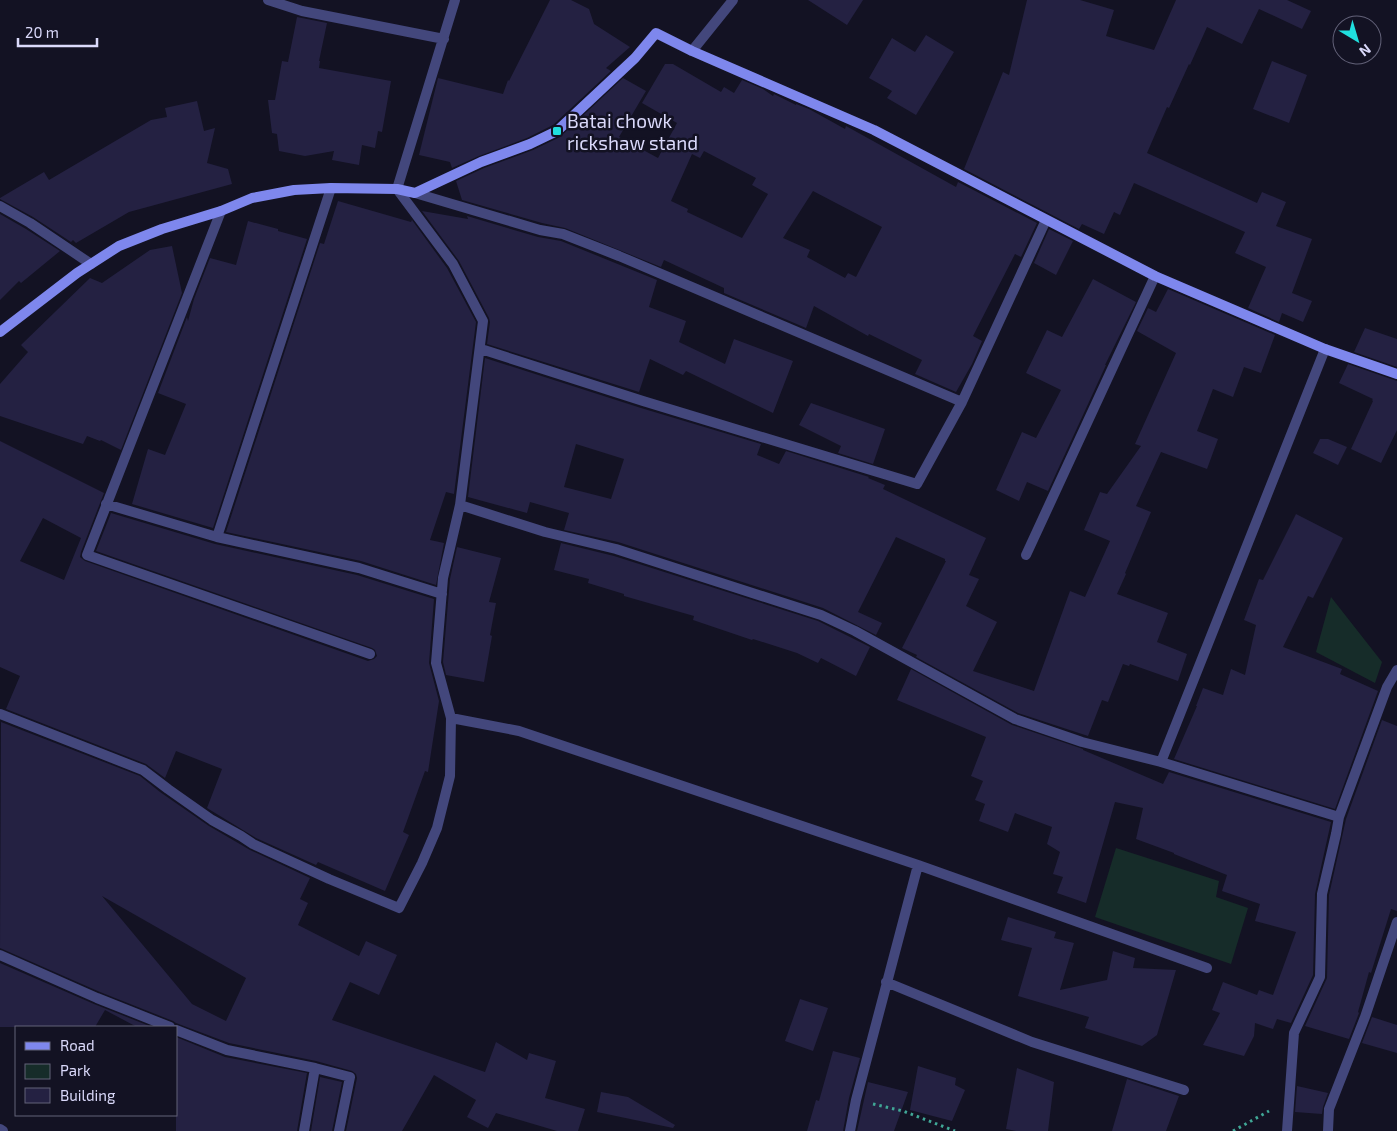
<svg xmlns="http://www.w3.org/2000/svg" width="1397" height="1131" viewBox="0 0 1397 1131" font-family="'Exo 2',sans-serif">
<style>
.green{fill:#162c29}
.building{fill:#242142;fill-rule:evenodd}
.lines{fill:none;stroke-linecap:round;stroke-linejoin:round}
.path{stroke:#40a796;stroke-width:3;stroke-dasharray:2.5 4;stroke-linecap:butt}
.street{stroke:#43477c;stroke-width:10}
.secondary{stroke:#7e87ed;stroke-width:10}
.poi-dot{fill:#20dfde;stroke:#131223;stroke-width:2}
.labels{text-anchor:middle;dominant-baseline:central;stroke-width:5;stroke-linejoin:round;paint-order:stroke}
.poi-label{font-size:19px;fill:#dad9fa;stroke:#131223;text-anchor:start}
</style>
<rect width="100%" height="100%" fill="#131223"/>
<path class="green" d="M1331 597 1382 662 1375 683 1316 652Z
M1116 848 1219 881 1216 897 1248 908 1231 964 1095 917Z"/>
<path class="building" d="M550 0H571L589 9 594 24 630 47 606 68 611 71 553 125 527 138 479 156 452 168 450 162 419 155 438 78 503 94 508 80 509 81Z
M808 0H863L847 25Z
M1027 0H1080L1114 10 1106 36 1154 50 1176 0H1287L1311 11 1302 29 1259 9 1242 44 1207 27 1190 65 1189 64 1169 108 1167 107 1147 153 1257 203 1262 192 1286 202 1276 226 1312 239 1292 293 1312 301 1303 322 1282 313 1279 322 1248 308 1266 267 1235 253 1245 232 1134 183 1120 215 1114 212 1104 234 1082 224 1079 229 964 169 1003 72 1009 75Z
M297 17 327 23 319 61H320L319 68 391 81 382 132 378 131 375 148 362 145 359 165 332 160 334 151 305 156 279 151 277 134 272 133 268 100H275L282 61 288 62Z
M926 35 954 52 916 115 887 98 892 91 869 78 892 38 915 52Z
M1272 61 1307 75 1289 123 1253 109Z
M665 64H673L721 92 724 87 734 93 742 80 763 89 773 96 774 94 796 105V104L809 109 845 129 846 126 956 187 958 182 1037 223 1021 257 1015 254 973 336 982 341 972 364 956 392 915 374 922 360 869 334 868 336 814 306 806 328 724 293V288L664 260 661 267 565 228 542 223 462 200 456 181 484 168 533 150 560 137 623 78 646 91 619 137 658 158 677 123 642 103ZM704 151 756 178 752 185 768 194 742 238 687 212 688 209 671 201 692 154 700 158ZM813 191 882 227 856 277 848 273 845 278 807 257 810 250 783 238Z
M197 101 204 131 215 128 207 163 228 169 232 184 129 212 76 243 73 240 71 242 33 217 0 199V198L44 172 49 180 151 120 167 117 165 108Z
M338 201 411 222 412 220 447 268 476 322 454 494 446 492 430 540 444 543 436 585 361 561 226 532 320 243 324 244Z
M422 211 468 219 467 216 538 237 561 241 657 280 649 307 686 321 679 342 725 364 734 339 793 361 773 413 686 371 683 375 650 359 639 392 487 344 490 322 489 318 459 261Z
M0 214 26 229 60 251 21 283 19 281 0 300Z
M248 221 278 229V231L307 239 213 528 132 504 148 449 165 455 186 404 158 393 187 317 188 321 194 299 210 258 236 265Z
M1049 229 1073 241 1056 275 1034 263Z
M172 246 182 293 121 450 101 440 100 441 87 436 83 444 0 416V384L28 352 21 345 90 278 102 283 150 250Z
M1093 279 1136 302 1105 365H1106L1048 491 1027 482 1019 501 996 490 1022 432 1036 438 1061 390 1026 373 1047 330 1062 337Z
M1168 289 1275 335 1261 373 1244 367 1233 397 1213 389 1197 431 1218 439 1207 469 1161 452 1136 506 1151 512 1125 573 1126 574 1117 594 1168 613 1157 642 1187 654 1178 681 1130 664 1129 666 1123 664 1108 702 1102 700 1088 736 1018 713 916 657 917 655 902 648 946 561H945V559L896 537 858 612 882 623 876 635 823 608 618 542 564 530 569 513 530 502 527 513 468 497 485 358 641 408 761 444 757 455 779 464 786 451 869 477 868 478 885 485 883 489 986 538 969 575 979 579 966 606 997 622 973 671 1034 691 1070 591 1085 597 1110 541 1084 530 1100 492 1107 494 1141 446 1135 444 1176 353 1137 331 1148 308 1156 312ZM576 444 624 459 611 499 564 487Z
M1365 328 1397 339V367L1354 352Z
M1348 364 1397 381V430L1381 463 1351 449 1373 401 1372 400 1373 399 1339 383Z
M811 403 885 429 873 464 838 453 841 446 799 425Z
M1320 439H1328L1347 447 1338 465 1313 453Z
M0 441 104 493 81 552 80 557 85 561 368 661 374 659 377 656 375 650 372 648 96 551 111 513 215 544 357 575 434 599 429 663 439 701 428 772 425 771 403 832 409 835 385 891 318 862 316 865 256 838 207 808 222 769 176 751 165 778 146 764 6 709 20 676 0 667ZM43 518 81 538 64 580 20 561Z
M1296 514 1343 538 1313 598 1308 596 1283 647 1342 669 1340 674 1378 691 1335 809 1174 759 1197 706H1196L1203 688 1223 695 1231 669 1245 675 1256 625 1244 620 1259 579 1263 580Z
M561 543 614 556 818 621 870 647 856 676 821 658 818 663 797 653 753 639 752 640 693 620 694 616 624 596V594L588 583 589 579 554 570Z
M457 547 501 558 489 602 496 603 490 635 492 636 484 682 446 675 443 662 450 579Z
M911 669 1012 725 1083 749V750L1163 784 1169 772 1331 822 1315 894 1313 975 1291 1023 1277 1019 1273 1029 1255 1023 1254 1036 1244 1056 1203 1045 1220 1013 1212 1010 1223 982 1257 995 1259 990 1273 995 1296 932 1255 921 1260 904 1222 891 1227 875 1174 854V853L1136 839 1143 808 1115 802 1086 903 1057 893 1063 877 1053 874 1060 852 1047 844 1052 827 1015 813 1008 832 979 821 985 804 975 800 983 781 971 776 986 737 897 700Z
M1382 720 1397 726V911L1391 909 1371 973 1369 972 1358 1012 1359 1013 1349 1039 1305 1026 1327 978 1329 895 1346 819Z
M1 722 140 776 160 792 209 826 250 850 310 878 300 899 308 903 298 925 359 956 366 941 397 955 379 995 350 982 332 1020 485 1072 496 1042 527 1060 529 1053 556 1061 545 1098 585 1109 578 1131H557L496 1113 488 1128 467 1117 476 1100 434 1075 402 1131H346L357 1078 356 1074 352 1071 316 1061 229 1043 176 1023 173 1021 100 992 0 948ZM102 896 246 978 226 1021 192 1004Z
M1008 917 1056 932 1054 938 1074 943 1060 990 1107 980 1113 951 1135 958 1133 968 1176 970 1157 1035 1142 1046 1085 1028 1089 1017 1018 996 1032 948 1001 940Z
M0 963 94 1004 152 1027H137L105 1010 95 1027H0Z
M800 999 828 1008 813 1051 785 1041Z
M1372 1017 1397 1025V1053L1362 1043Z
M176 1037 225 1057 307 1073 297 1131H176Z
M833 1051 860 1058 849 1098 843 1131H807L816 1100 819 1101Z
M918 1066 956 1078 955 1085 965 1090 952 1121 910 1110Z
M1017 1068 1054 1082 1048 1131H1016L1006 1129Z
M320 1077 342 1082 332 1131H311Z
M1127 1079 1179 1096 1166 1131H1112Z
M868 1082 908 1092 894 1131H857Z
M1297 1086 1328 1093 1323 1107 1322 1114 1295 1112Z
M601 1092 628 1097 675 1125 673 1128 597 1112Z"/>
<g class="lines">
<path class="path" d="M873 1104 903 1111 955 1131
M1233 1131 1269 1111"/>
<path class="street" d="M268 0 302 11 444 39
M455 0 397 189 453 264 483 321 460 505 443 578 436 663 451 718 519 731 918 865 856 1100 850 1131
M692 51 733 0
M331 188 217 537 359 568 442 594
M415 193 540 230 563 234 619 256 962 402
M0 206 30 223 91 264
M221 211 87 555 370 654
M481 349 643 401 917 484 962 402 1046 220
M106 504 217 537
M460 505 545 532 616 549 821 615 855 631 1015 719 1082 742 1161 762 1339 817
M1026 555 1155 276
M0 714 143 770 168 789 212 820 241 836 253 844 329 879 399 908 422 863 437 828 450 776 451 718
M1161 762 1325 349
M918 865 1207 968
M0 955 97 998 170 1027
M886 982 1032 1042 1184 1090
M176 1030 227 1050 315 1068 304 1131
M315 1068 350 1077 339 1131
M0 1129 3 1131
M1287 1131 1294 1033 1320 977 1322 894 1336 834 1339 817 1387 687 1397 670
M1328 1131 1329 1109 1365 1017 1397 922"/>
<path class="secondary" d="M0 332 77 273 119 246 162 229 221 211 252 198 294 190 331 188 397 189 415 193 481 162 530 144 557 131 635 58 656 33 692 51 874 130 1155 276 1325 349 1397 374"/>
</g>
<rect class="poi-dot" x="552" y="126" width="10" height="10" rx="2.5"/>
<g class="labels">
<g class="poi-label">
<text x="567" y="120">Batai chowk<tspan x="567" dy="22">rickshaw stand</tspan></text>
</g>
</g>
<rect x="15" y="1026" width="162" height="90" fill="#131223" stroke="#636279"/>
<rect x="25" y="1042" width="25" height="8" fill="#7e87ed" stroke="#636279"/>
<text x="60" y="1051" font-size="15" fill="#dad9fa">Road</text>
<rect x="25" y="1064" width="25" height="15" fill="#162c29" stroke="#636279"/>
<text x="60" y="1076" font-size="15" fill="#dad9fa">Park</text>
<rect x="25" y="1088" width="25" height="15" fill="#242142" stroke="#636279"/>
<text x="60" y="1101" font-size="15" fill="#dad9fa">Building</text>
<g transform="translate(1357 40) rotate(142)"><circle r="24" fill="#131223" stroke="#636279"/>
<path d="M0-4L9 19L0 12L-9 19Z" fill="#20dfde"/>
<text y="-8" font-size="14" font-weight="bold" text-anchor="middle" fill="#dad9fa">N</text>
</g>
<path d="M18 38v8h79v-8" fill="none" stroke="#dad9fa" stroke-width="2.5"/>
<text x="25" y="38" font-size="15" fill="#dad9fa" stroke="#131223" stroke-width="4" paint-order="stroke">20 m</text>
</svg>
